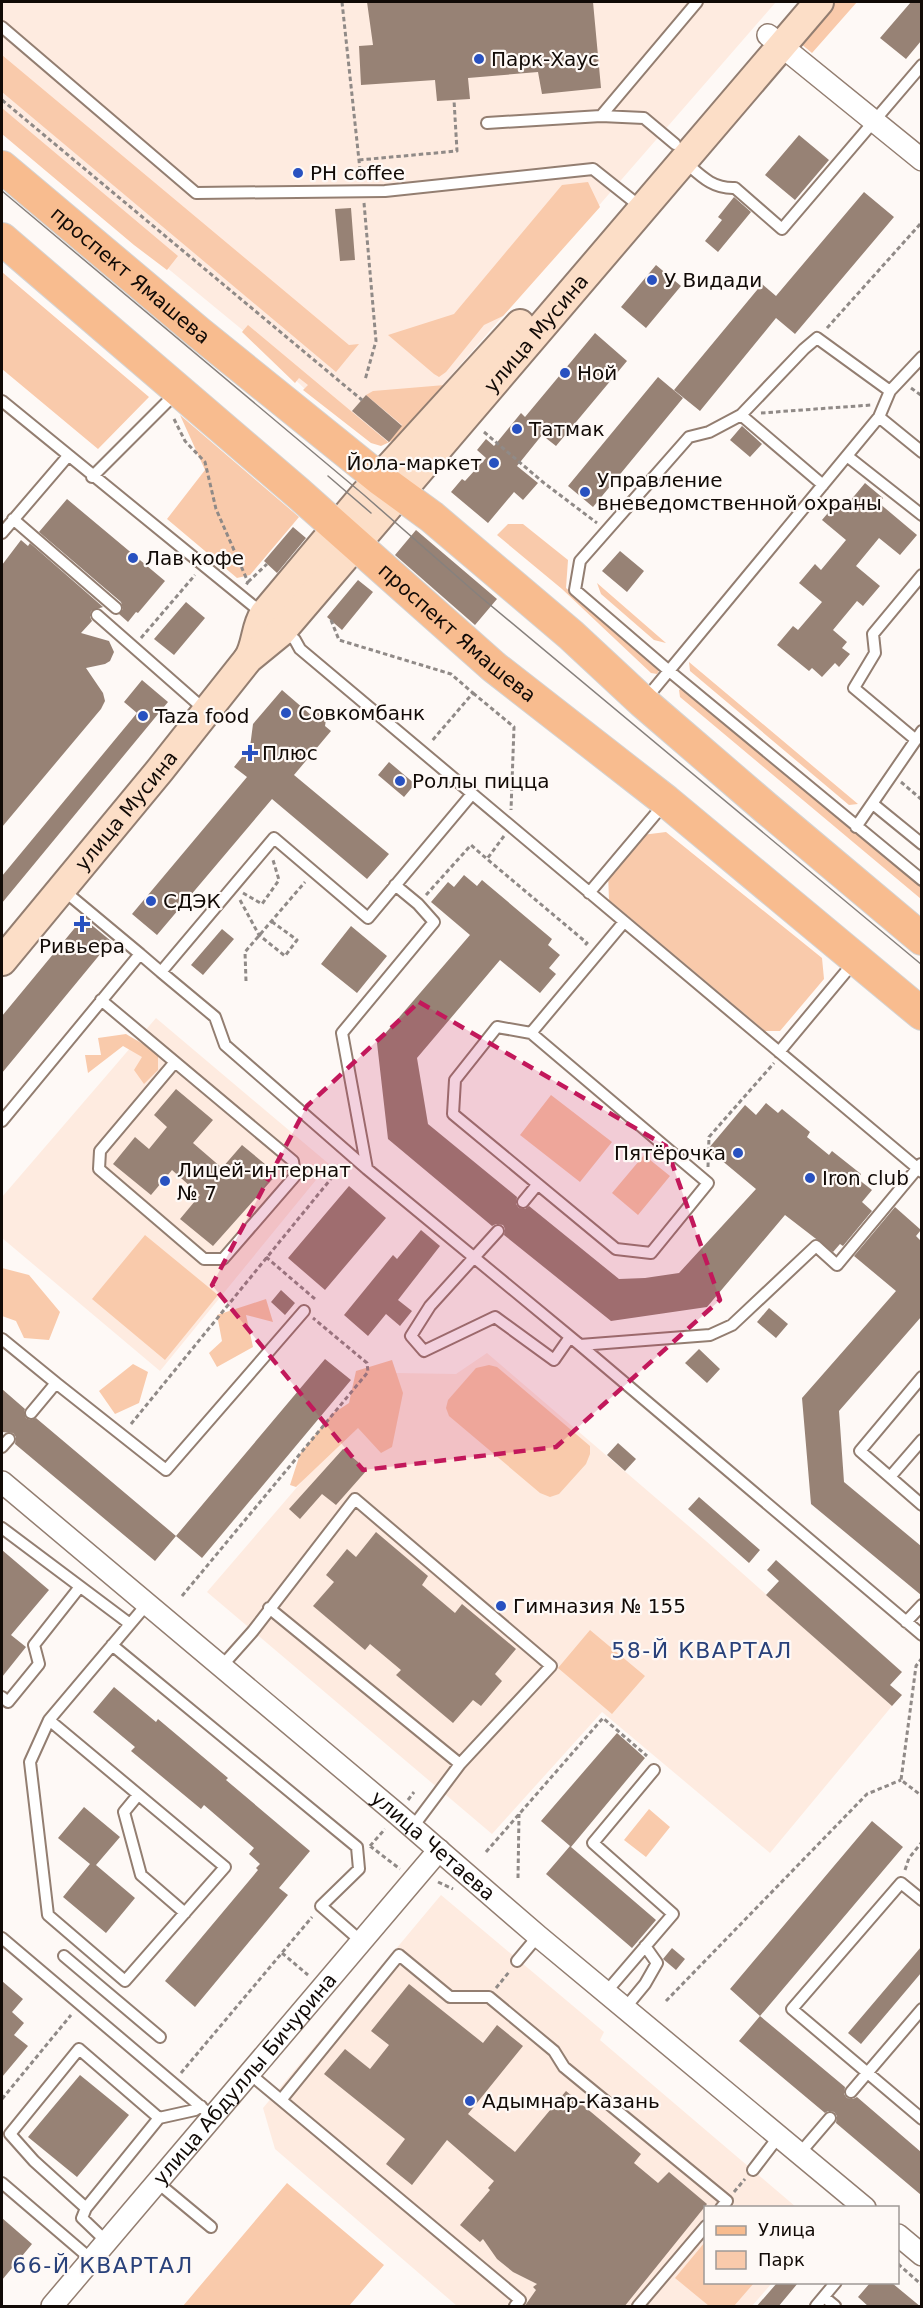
<svg xmlns="http://www.w3.org/2000/svg" width="923" height="2308" viewBox="0 0 923 2308" font-family="'DejaVu Sans',sans-serif">
<style>
.built{fill:#feebe0}
.green{fill:#f9caab}
.building{fill:#978275}
.lines{fill:none;stroke-linecap:round;stroke-linejoin:round}
.lane-casing{stroke:#937e71;stroke-width:14}
.street-casing{stroke:#937e71;stroke-width:24}
.secondary-casing{stroke:#937e71;stroke-width:32}
.primary-casing{stroke:#d4d3d2;stroke-width:34}
.path{stroke:#908a87;stroke-width:3;stroke-dasharray:4.5 3;stroke-linecap:butt}
.lane{stroke:#fff;stroke-width:10}
.street{stroke:#fff;stroke-width:21}
.secondary{stroke:#fcdec7;stroke-width:28}
.primary{stroke:#f8bc8f;stroke-width:32}
.tram{stroke:#87817d;stroke-width:1.5}
.marked{fill:#c2185b;fill-opacity:0.2;stroke:#c2185b;stroke-width:4.5;stroke-dasharray:12 8;stroke-linejoin:round}
.poi-dot{fill:#2851c0;stroke:#fef9f6;stroke-width:2}
.labels{text-anchor:middle;dominant-baseline:central;stroke-width:4.5;stroke-linejoin:round;paint-order:stroke}
.poi-label{font-size:20px;fill:#110a06;stroke:#fef9f6;text-anchor:start}
.street-label{font-size:20px;fill:#110a06;stroke:#fef9f6}
.quarter-label{font-size:22px;letter-spacing:1.5px;fill:#29417a;stroke:#fef9f6}
</style>
<rect width="100%" height="100%" fill="#fef9f6"/>
<path class="built" d="M2 2H776L441 387 395 437 381 444 306 390 245 332 2 132Z
M156 1018 329 1164 160 1371 2 1238V1197Z
M487 1353 706 1541 892 1706 770 1853 602 1712 492 1834 207 1592 395 1373 456 1374Z
M441 1895 604 2032 600 2040 796 2207 706 2208V2282L772 2283 752 2306H457L275 2149 263 2108Z"/>
<path class="green" d="M835 2H857L812 53 800 43Z
M2 55 349 345 359 344 336 372 2 92Z
M2 108 178 256 167 270 134 245 2 134Z
M588 182 600 207 503 316 484 325 446 372 439 377 434 374 388 335 454 314 562 185Z
M2 272 149 397 98 449 2 369Z
M248 325 388 442 402 425 366 395 373 391 445 385 396 439 381 446 371 443 303 390 308 385 299 378 295 383 242 332Z
M180 415 299 517 250 575 237 578 167 519 205 470Z
M508 524H523L568 560 566 588 660 669 657 674 651 673 562 589 497 535Z
M597 583 666 643 654 640 601 594Z
M689 662 858 804 849 805 690 671Z
M683 687 921 885V899L680 697 679 690Z
M666 832 822 958 824 979 780 1031H765L609 900 608 873 642 835Z
M126 1034 158 1053V1070L144 1084 134 1070 142 1057 123 1046 88 1073 85 1055H101L98 1038Z
M551 1095 612 1142 580 1182 520 1135Z
M644 1155 670 1176 638 1215 612 1193Z
M145 1235 218 1295 165 1360 92 1299Z
M2 1268 29 1275 60 1312 49 1340 24 1338 16 1321 2 1316Z
M266 1299 273 1322 246 1315 253 1347 217 1367 209 1353 222 1341 217 1315Z
M392 1360 403 1393 392 1447 381 1453 358 1428 296 1487 290 1485 300 1454 332 1414 349 1403 356 1371Z
M133 1364 148 1372 139 1403 115 1414 99 1391Z
M489 1365 497 1367 590 1446V1454L586 1464 559 1494 550 1497 540 1493 449 1416 446 1408 448 1400 476 1368Z
M590 1630 645 1676 612 1714 558 1668Z
M649 1809 670 1827 646 1857 624 1840Z
M287 2183 384 2265 349 2306H183Z
M705 2242 706 2282 754 2283 734 2306H709L675 2278Z"/>
<path class="building" d="M367 2H593L601 88 542 94 538 72 468 78 470 99 437 101 435 80 361 85 359 46 373 45Z
M911 2H921V41L906 59 880 38Z
M799 135 829 160 795 200 765 175Z
M864 192 894 217 795 334 776 318 700 411 674 390 762 284 776 296Z
M734 197 751 212 718 252 705 241 722 220 718 217Z
M351 208 355 260 340 261 335 209Z
M656 265 681 286 646 328 621 307Z
M595 333 627 361 556 446 542 435 517 466 538 483 523 500 514 492 488 523 451 492 462 479 465 481 486 458 477 450 486 439 494 446 521 413 525 417Z
M658 377 683 398 593 507 568 486Z
M366 395 402 426 389 442 352 411Z
M742 426 762 444 750 457 730 440Z
M865 483 883 498 879 503 917 535 900 555 879 538 856 566 880 586 863 606 857 601 833 630 847 642 842 648 850 654 839 667 835 663 822 677 812 668 809 671 777 645 793 626 798 630 822 602 799 583 815 564 821 570 846 540 822 520 838 501 845 507Z
M67 499 165 581 138 613 136 612 128 622 119 614 123 609 121 602 39 532Z
M293 527 306 538 277 573 264 561Z
M416 530 497 599 475 625 395 555Z
M21 540 28 546 30 543 103 607 91 611 90 617 92 621 81 633 109 641 114 652 110 661 105 664 86 668 103 693 105 701 101 709 2 827V565Z
M620 551 644 571 627 592 602 571Z
M358 580 373 592 342 630 327 617Z
M186 602 205 618 174 655 154 639Z
M142 680 168 702 2 903V876L137 713 124 702Z
M282 690 311 715 318 712 323 714 326 720 325 726 331 731 294 775 389 854 367 879 272 799 157 935 132 914 247 777 234 767 250 747 253 724Z
M389 762 415 784 404 797 378 775Z
M464 875 477 886 482 880 552 939 548 945 560 955 549 968 556 974 540 993 500 960 417 1058 428 1124 517 1197 516 1204 519 1208 525 1209 529 1206 619 1279 645 1278 679 1273 756 1189 708 1149 745 1105 756 1115 766 1103 778 1113 782 1109 810 1132 807 1137 829 1155 832 1151 861 1174 858 1179 872 1190 862 1202 872 1211 843 1246 840 1244 833 1252 785 1215 707 1307 611 1321 504 1235 505 1229 503 1225 496 1224 492 1226 388 1139 377 1043 470 935 431 902 448 882 454 887Z
M83 918 111 941 2 1073V1016Z
M351 926 387 956 357 993 321 964Z
M222 929 234 939 203 975 191 965Z
M176 1089 213 1120 193 1143 222 1168 242 1145 277 1174 213 1246 180 1219 200 1195 172 1170 151 1195 113 1164 135 1137 149 1149 167 1127 154 1115Z
M349 1186 386 1218 325 1290 288 1258Z
M895 1207 921 1230 916 1236 921 1241V1317L839 1411 844 1482 921 1546V1595L811 1504 802 1398 896 1291 854 1256Z
M421 1230 440 1246 398 1300 412 1311 400 1326 386 1314 368 1336 344 1315 393 1255 397 1259Z
M281 1290 295 1303 285 1315 271 1302Z
M769 1308 788 1324 776 1338 757 1322Z
M699 1349 720 1369 707 1383 685 1363Z
M325 1359 351 1380 202 1558 176 1536Z
M2 1389 25 1409 24 1412 26 1418 30 1420 36 1418 176 1536 155 1561 15 1444 16 1437 13 1433 2 1432Z
M618 1443 636 1459 625 1471 607 1455Z
M343 1449 367 1470 336 1505 322 1494 300 1519 289 1509Z
M699 1497 760 1550 749 1563 688 1509Z
M376 1532 428 1576 422 1585 455 1613 462 1604 516 1649 495 1674 502 1681 481 1706 473 1700 453 1723 396 1675 401 1670 370 1644 365 1650 313 1606 334 1582 326 1575 347 1549 356 1557Z
M2 1550 49 1590 11 1635 26 1647 2 1677Z
M776 1560 902 1672 890 1685 902 1695 892 1706 766 1595 779 1581 767 1570Z
M114 1687 156 1722 158 1719 228 1778 226 1780 310 1851 279 1888 288 1895 195 2007 165 1981 258 1870 256 1868 260 1864 249 1854 254 1848 204 1805 201 1809 131 1751 135 1747 93 1712Z
M617 1733 645 1758 571 1847 656 1920 632 1948 546 1874 570 1846 541 1821Z
M84 1807 120 1837 96 1865 135 1898 106 1933 63 1897 90 1864 58 1838Z
M872 1821 903 1847 760 2016 730 1989Z
M921 1947V1973L861 2044 848 2033Z
M672 1948 685 1959 676 1970 663 1959Z
M2 1981 23 1999 12 2012 24 2023 14 2035 28 2046 2 2077Z
M409 1984 483 2043 497 2025 523 2046 468 2114 515 2152 566 2091 641 2154 634 2163 658 2183 669 2172 707 2204 624 2307H524L536 2290 533 2287 537 2284 513 2272 497 2259 483 2239 480 2242 460 2225 490 2190 488 2188 494 2181 447 2140 412 2185 386 2164 405 2139 324 2074 345 2049 370 2069 389 2045 371 2031Z
M760 2016 845 2087 844 2094 847 2098 853 2099 857 2097 921 2152V2195L836 2123 837 2116 834 2112 828 2111 825 2113 739 2041Z
M80 2075 129 2115 77 2177 28 2137Z
M2 2218 32 2244 2 2280Z
M777 2283H798L778 2307H756Z
M870 2283H892L921 2307H869L858 2297Z"/>
<g class="lines">
<defs>
<path id="lane" d="M2 27 196 193 385 191 593 169 642 208
M601 116 697 2
M487 123 601 116 644 118 675 144
M684 161C700 175 712 189 735 188L782 229 922 65
M890 391 817 338 804 349 741 415 709 432 689 437 580 561 575 590 668 670 922 880
M2 401 262 613
M741 415 823 485
M879 417 922 452
M847 456 922 515
M92 477 177 392
M13 519 116 608
M2 533 68 456
M97 615 205 710
M284 630 295 640 300 649 922 1172
M644 701 879 417 890 391 922 357
M916 740 854 688 875 653 873 634 922 575
M873 804 922 844
M856 827 922 731
M395 885 418 904 434 922 342 1033 367 1169 580 1345 922 1635
M62 889 140 954
M589 893 664 804
M161 972 215 1017 225 1045 367 1169
M101 1000 293 1161 295 1176 223 1259H204L99 1169 100 1151 175 1062
M531 1033 708 1183 651 1253 616 1249 453 1114 455 1080 497 1027 531 1033 624 922
M779 1052 854 962
M2 1121 140 954 161 972 274 838 368 918 472 794
M523 1202 537 1185
M498 1231 430 1306 411 1336 424 1351 495 1317 554 1360 570 1337
M2 1339 56 1383 31 1413
M580 1345 710 1335 732 1325 816 1246 837 1265 921 1164
M922 1377 860 1451 922 1505
M56 1383 166 1470 304 1311
M2 1447 9 1439
M890 1477 922 1440
M2 1528 130 1624
M269 1608 460 1764
M906 1622 922 1605
M112 1645 357 1847 359 1869 321 1906 362 1942
M221 1667 253 1631 355 1499 551 1666 460 1764 412 1828
M2 1697 8 1702 39 1664 34 1645 79 1588
M49 1720 30 1762 48 1915 125 1981 225 1867 49 1720 147 1604
M138 1795 124 1812 141 1875 185 1913
M922 1900 901 1883 792 2009 922 2119
M2 1938 213 2117
M64 1956 160 2037
M517 1961 538 1936
M607 1991 673 1914 593 1843 654 1770
M626 2007 645 1984 657 1963 645 1946
M250 2074 281 2100
M851 2092 922 2009
M159 2118 195 2110 201 2106
M800 2153 830 2118
M753 2170 779 2136
M2 2183 92 2260
M158 2183 211 2227
M86 2208 34 2161 10 2134 79 2049 159 2118 86 2208 82 2218 107 2242
M824 2297 835 2306
M515 2306 520 2300 281 2100 399 1955 450 1997H489L554 2051 564 2067 727 2201 721 2208
M638 2306 706 2226
M816 2306 836 2282"/>
<g id="street">
<path d="M768 35 922 160"/>
<path id="s1" d="M2 1482 397 1814 538 1936 865 2208"/>
<path d="M898 2235 922 2255"/>
<path id="s2" d="M52 2306 439 1850"/>
</g>
<g id="secondary">
<path d="M248 659C257 645 255 628 264 614L364 495 520 324"/>
<path id="s3" d="M2 961 160 770 248 659 281 632 819 2"/>
</g>
<g id="primary">
<path id="s4" d="M2 167 198 332 380 479 432 517 571 635 643 702 766 808 922 939"/>
<path id="s5" d="M2 239 297 492 494 667 666 801 922 1014"/>
</g>
</defs>
<use href="#lane" class="lane-casing"/>
<use href="#street" class="street-casing"/>
<use href="#secondary" class="secondary-casing"/>
<use href="#primary" class="primary-casing"/>
<path class="path" d="M342 2 361 179
M2 100 362 400
M359 160 457 151 454 100
M364 203 376 341 365 380
M827 328 922 222
M911 388 922 396
M761 413 871 405
M174 419 185 441 205 462 216 509 248 582 246 585
M484 432 544 483 597 523
M248 582 267 564
M331 620 339 640 451 674 473 693 431 742
M141 638 195 575
M473 693 514 727 511 810
M901 782 922 800
M504 836 487 859 587 943 585 945
M243 893 262 904 279 880 273 860
M426 895 471 845 487 859
M240 900 259 935 285 956 297 940 271 921
M246 981 245 952 305 882
M708 1167 709 1137 774 1063
M266 1257 315 1299 313 1301
M131 1424 343 1164
M182 1596 368 1372 367 1363 313 1318
M922 1658 916 1666 901 1780 922 1796
M408 1800 414 1792
M370 1846 385 1829
M370 1846 400 1869
M486 1852 603 1718 647 1756
M905 1870 909 1858 922 1842
M518 1878 519 1814
M438 1882 453 1889
M282 1953 308 1975
M496 1988 509 1972
M666 2001 867 1794 901 1780
M181 2073 312 1917
M2 2099 71 2015
M734 2192 745 2179
M898 2264 922 2285"/>
<use href="#lane" class="lane"/>
<use href="#street" class="street"/>
<use href="#secondary" class="secondary"/>
<use href="#primary" class="primary"/>
<path class="tram" d="M2 191 364 495 477 594 922 965
M328 476 371 513"/>
</g>
<path class="marked" d="M419 1002 666 1146 720 1300 556 1447 363 1470 212 1285 307 1106Z"/>
<g class="poi-dot">
<circle cx="479" cy="59" r="6"/>
<circle cx="298" cy="173" r="6"/>
<circle cx="652" cy="280" r="6"/>
<circle cx="565" cy="373" r="6"/>
<circle cx="517" cy="429" r="6"/>
<circle cx="494" cy="463" r="6"/>
<circle cx="585" cy="492" r="6"/>
<circle cx="133" cy="558" r="6"/>
<circle cx="286" cy="713" r="6"/>
<circle cx="143" cy="716" r="6"/>
<path d="M247 744h6v6h6v6h-6v6h-6v-6h-6v-6h6z"/>
<circle cx="400" cy="781" r="6"/>
<circle cx="151" cy="901" r="6"/>
<path d="M79 915h6v6h6v6h-6v6h-6v-6h-6v-6h6z"/>
<circle cx="738" cy="1153" r="6"/>
<circle cx="810" cy="1178" r="6"/>
<circle cx="165" cy="1181" r="6"/>
<circle cx="501" cy="1606" r="6"/>
<circle cx="470" cy="2101" r="6"/>
</g>
<g class="labels">
<g class="poi-label">
<text x="491" y="59">Парк-Хаус</text>
<text x="310" y="173">PH coffee</text>
<text x="664" y="280">У Видади</text>
<text x="577" y="373">Ной</text>
<text x="529" y="429">Татмак</text>
<text x="482" y="463" text-anchor="end">Йола-маркет</text>
<text x="597" y="480">Управление<tspan x="597" dy="23">вневедомственной охраны</tspan></text>
<text x="145" y="558">Лав кофе</text>
<text x="298" y="713">Совкомбанк</text>
<text x="155" y="716">Taza food</text>
<text x="262" y="753">Плюс</text>
<text x="412" y="781">Роллы пицца</text>
<text x="163" y="901">СДЭК</text>
<text x="82" y="946" text-anchor="middle">Ривьера</text>
<text x="726" y="1153" text-anchor="end">Пятёрочка</text>
<text x="177" y="1170">Лицей-интернат<tspan x="177" dy="23">№ 7</tspan></text>
<text x="822" y="1178">Iron club</text>
<text x="513" y="1606">Гимназия № 155</text>
<text x="482" y="2101">Адымнар-Казань</text>
</g>
<g class="street-label">
<text stroke="none"><textPath href="#s4" startOffset="168">проспект Ямашева</textPath></text>
<text stroke="none"><textPath href="#s3" startOffset="825">улица Мусина</textPath></text>
<text stroke="none"><textPath href="#s5" startOffset="602">проспект Ямашева</textPath></text>
<text stroke="none"><textPath href="#s3" startOffset="195">улица Мусина</textPath></text>
<text stroke="none"><textPath href="#s1" startOffset="564">улица Четаева</textPath></text>
<text stroke="none"><textPath href="#s2" startOffset="298">улица Абдуллы Бичурина</textPath></text>
</g>
<g class="quarter-label">
<text x="702" y="1650">58-Й КВАРТАЛ</text>
<text x="103" y="2265">66-Й КВАРТАЛ</text>
</g>
</g>
<rect width="923" height="2308" fill="none" stroke="#110a06" stroke-width="6"/>
<rect x="704" y="2206" width="195" height="78" fill="#fef9f6" stroke="#9f9996" stroke-width="1.5"/>
<rect x="716" y="2226" width="30" height="9" fill="#f8bc8f" stroke="#9f9996" stroke-width="1.5"/>
<text x="758" y="2236" font-size="18" fill="#110a06">Улица</text>
<rect x="716" y="2251" width="30" height="18" fill="#f9caab" stroke="#9f9996" stroke-width="1.5"/>
<text x="758" y="2266" font-size="18" fill="#110a06">Парк</text>
</svg>
